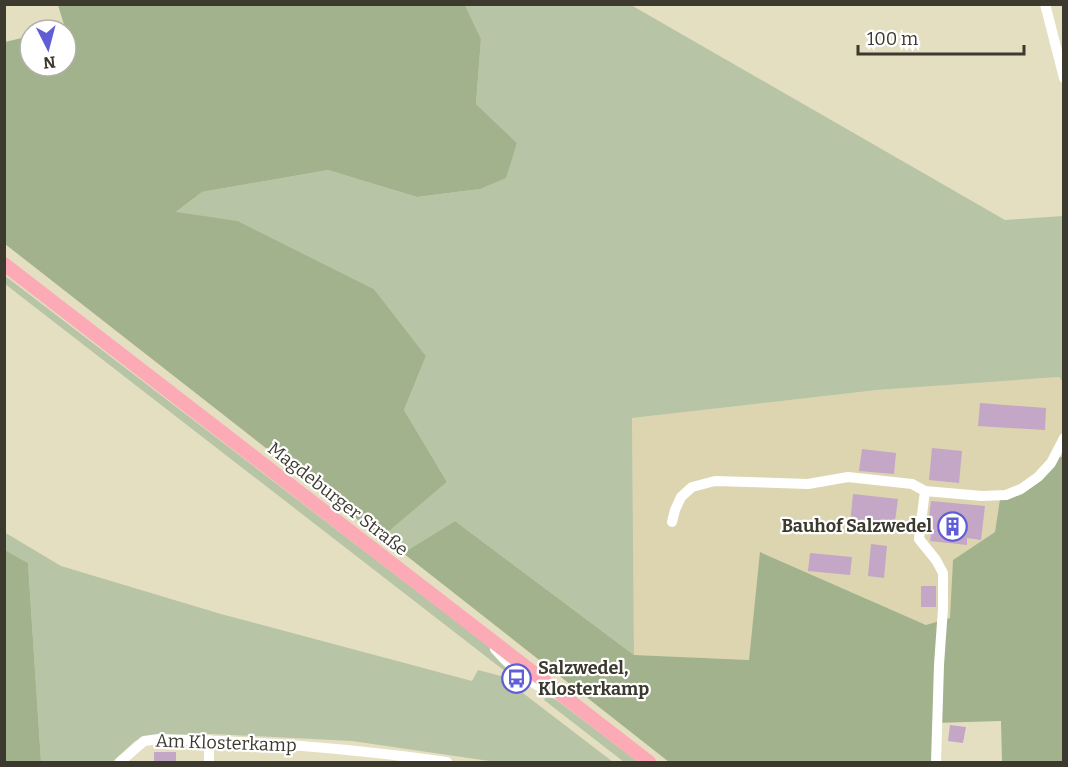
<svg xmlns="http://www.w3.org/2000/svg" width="1068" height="767" viewBox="0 0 1068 767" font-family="Bitter,serif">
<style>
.built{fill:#dcd5b0}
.green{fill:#b7c5a6}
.forest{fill:#a1b28d}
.building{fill:#c4a6c6}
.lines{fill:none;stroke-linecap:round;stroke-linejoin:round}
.minor{stroke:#fff;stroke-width:10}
.major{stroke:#fcabb6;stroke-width:14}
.labels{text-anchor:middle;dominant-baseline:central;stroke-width:4.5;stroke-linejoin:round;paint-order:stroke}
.street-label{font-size:18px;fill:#3c392e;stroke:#fff}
.poi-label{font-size:18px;font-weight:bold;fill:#3c392e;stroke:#fff;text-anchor:end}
</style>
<rect width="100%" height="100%" fill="#e5dfc2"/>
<path class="built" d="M1059 377 1063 382V457H1057L1000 499 995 532 953 560 951 618 926 625 761 552 749 660 634 655 632 418 877 390Z"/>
<path class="green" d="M465 5H631L1005 220 1063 216V382L1059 377 877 390 632 418 634 655 455 521 403 553 381 538 447 482 404 410 426 356 374 289 238 221 175 213 202 192 328 170 417 197 479 189 505 178 517 143 476 104 481 39Z
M4 275 487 645 509 669 506 672 5 284Z
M4 532 61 566 221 614 472 681 478 670 501 676 613 762H496L352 741 212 734 151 736 135 741 112 762H41L28 563 5 550Z
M545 698H554L638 762H624L544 700Z"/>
<path class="forest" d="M58 5H465L481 39 476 104 517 143 506 178 480 189 417 197 328 170 202 192 176 212 238 221 374 289 426 356 404 410 447 482 381 538 5 244V42L30 36V66H66V30H59L65 28Z
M1057 457H1063V762H1002L1001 721 934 723V762H669L403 553 455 521 634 655 749 660 760 552 926 625 950 618 953 560 995 532 1000 499 1013 495Z
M5 550 28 563 41 762H5Z"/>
<path class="building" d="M980 403 1046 408 1045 430 978 426Z
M932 448 962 451 959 483 929 480Z
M862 449 896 453 894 474 859 471Z
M853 494 898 499 894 529 850 524Z
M931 501 985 506 981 540 967 538V545L930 541 931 535 927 534Z
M871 544 887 546 884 578 868 576Z
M810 553 852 557 850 575 808 571Z
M921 586H936V607H921Z
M950 725 966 727 963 743 948 741Z
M154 752H176V762H154Z"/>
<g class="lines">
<path class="minor" d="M1045 4 1064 78
M925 491 919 539 936 560 943 573V608L939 665 936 762
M672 522 675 510 681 497 692 487 715 481 808 484 848 477 912 484 925 491 982 496 1006 495 1021 489 1038 477 1051 463 1064 438
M495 649C513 670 533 687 559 695
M120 762 144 741 159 739C255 741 351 748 447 762
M209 762V740"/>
<path class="major" d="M4 264 649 762"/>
</g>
<defs>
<symbol id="building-ring" viewBox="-11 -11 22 22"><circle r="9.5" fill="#fff" stroke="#5f5ed6" stroke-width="1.5"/><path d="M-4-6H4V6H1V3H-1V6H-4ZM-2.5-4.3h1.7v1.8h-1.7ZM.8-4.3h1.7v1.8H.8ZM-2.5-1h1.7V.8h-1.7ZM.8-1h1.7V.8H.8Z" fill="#5f5ed6"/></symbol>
<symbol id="bus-ring" viewBox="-11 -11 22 22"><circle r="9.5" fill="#fff" stroke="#5f5ed6" stroke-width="1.5"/><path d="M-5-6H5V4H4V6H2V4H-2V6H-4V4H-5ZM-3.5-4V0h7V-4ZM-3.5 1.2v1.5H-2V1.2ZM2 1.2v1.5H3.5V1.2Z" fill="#5f5ed6"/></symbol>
</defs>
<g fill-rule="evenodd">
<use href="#building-ring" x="936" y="510" width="33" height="33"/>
<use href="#bus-ring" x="500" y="662" width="33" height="33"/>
</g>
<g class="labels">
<g class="street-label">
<text transform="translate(338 499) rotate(38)">Magdeburger Straße</text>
<text transform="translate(226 743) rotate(2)">Am Klosterkamp</text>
</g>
<g class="poi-label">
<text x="932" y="526">Bauhof Salzwedel</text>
<text x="538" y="668" text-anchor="start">Salzwedel,<tspan x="538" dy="21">Klosterkamp</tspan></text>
</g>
</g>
<rect width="1068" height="767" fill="none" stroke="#3c392e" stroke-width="12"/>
<g transform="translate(48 48) rotate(174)"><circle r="28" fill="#ffffff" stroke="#b1b0ab" stroke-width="1.5"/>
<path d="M0-4.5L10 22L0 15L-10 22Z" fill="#5f5ed6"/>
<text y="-9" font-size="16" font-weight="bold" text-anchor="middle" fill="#3c392e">N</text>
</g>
<path d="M858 45v9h166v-9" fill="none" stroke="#3c392e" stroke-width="3"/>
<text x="867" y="45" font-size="18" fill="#3c392e" stroke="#ffffff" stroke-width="4.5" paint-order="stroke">100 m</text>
</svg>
